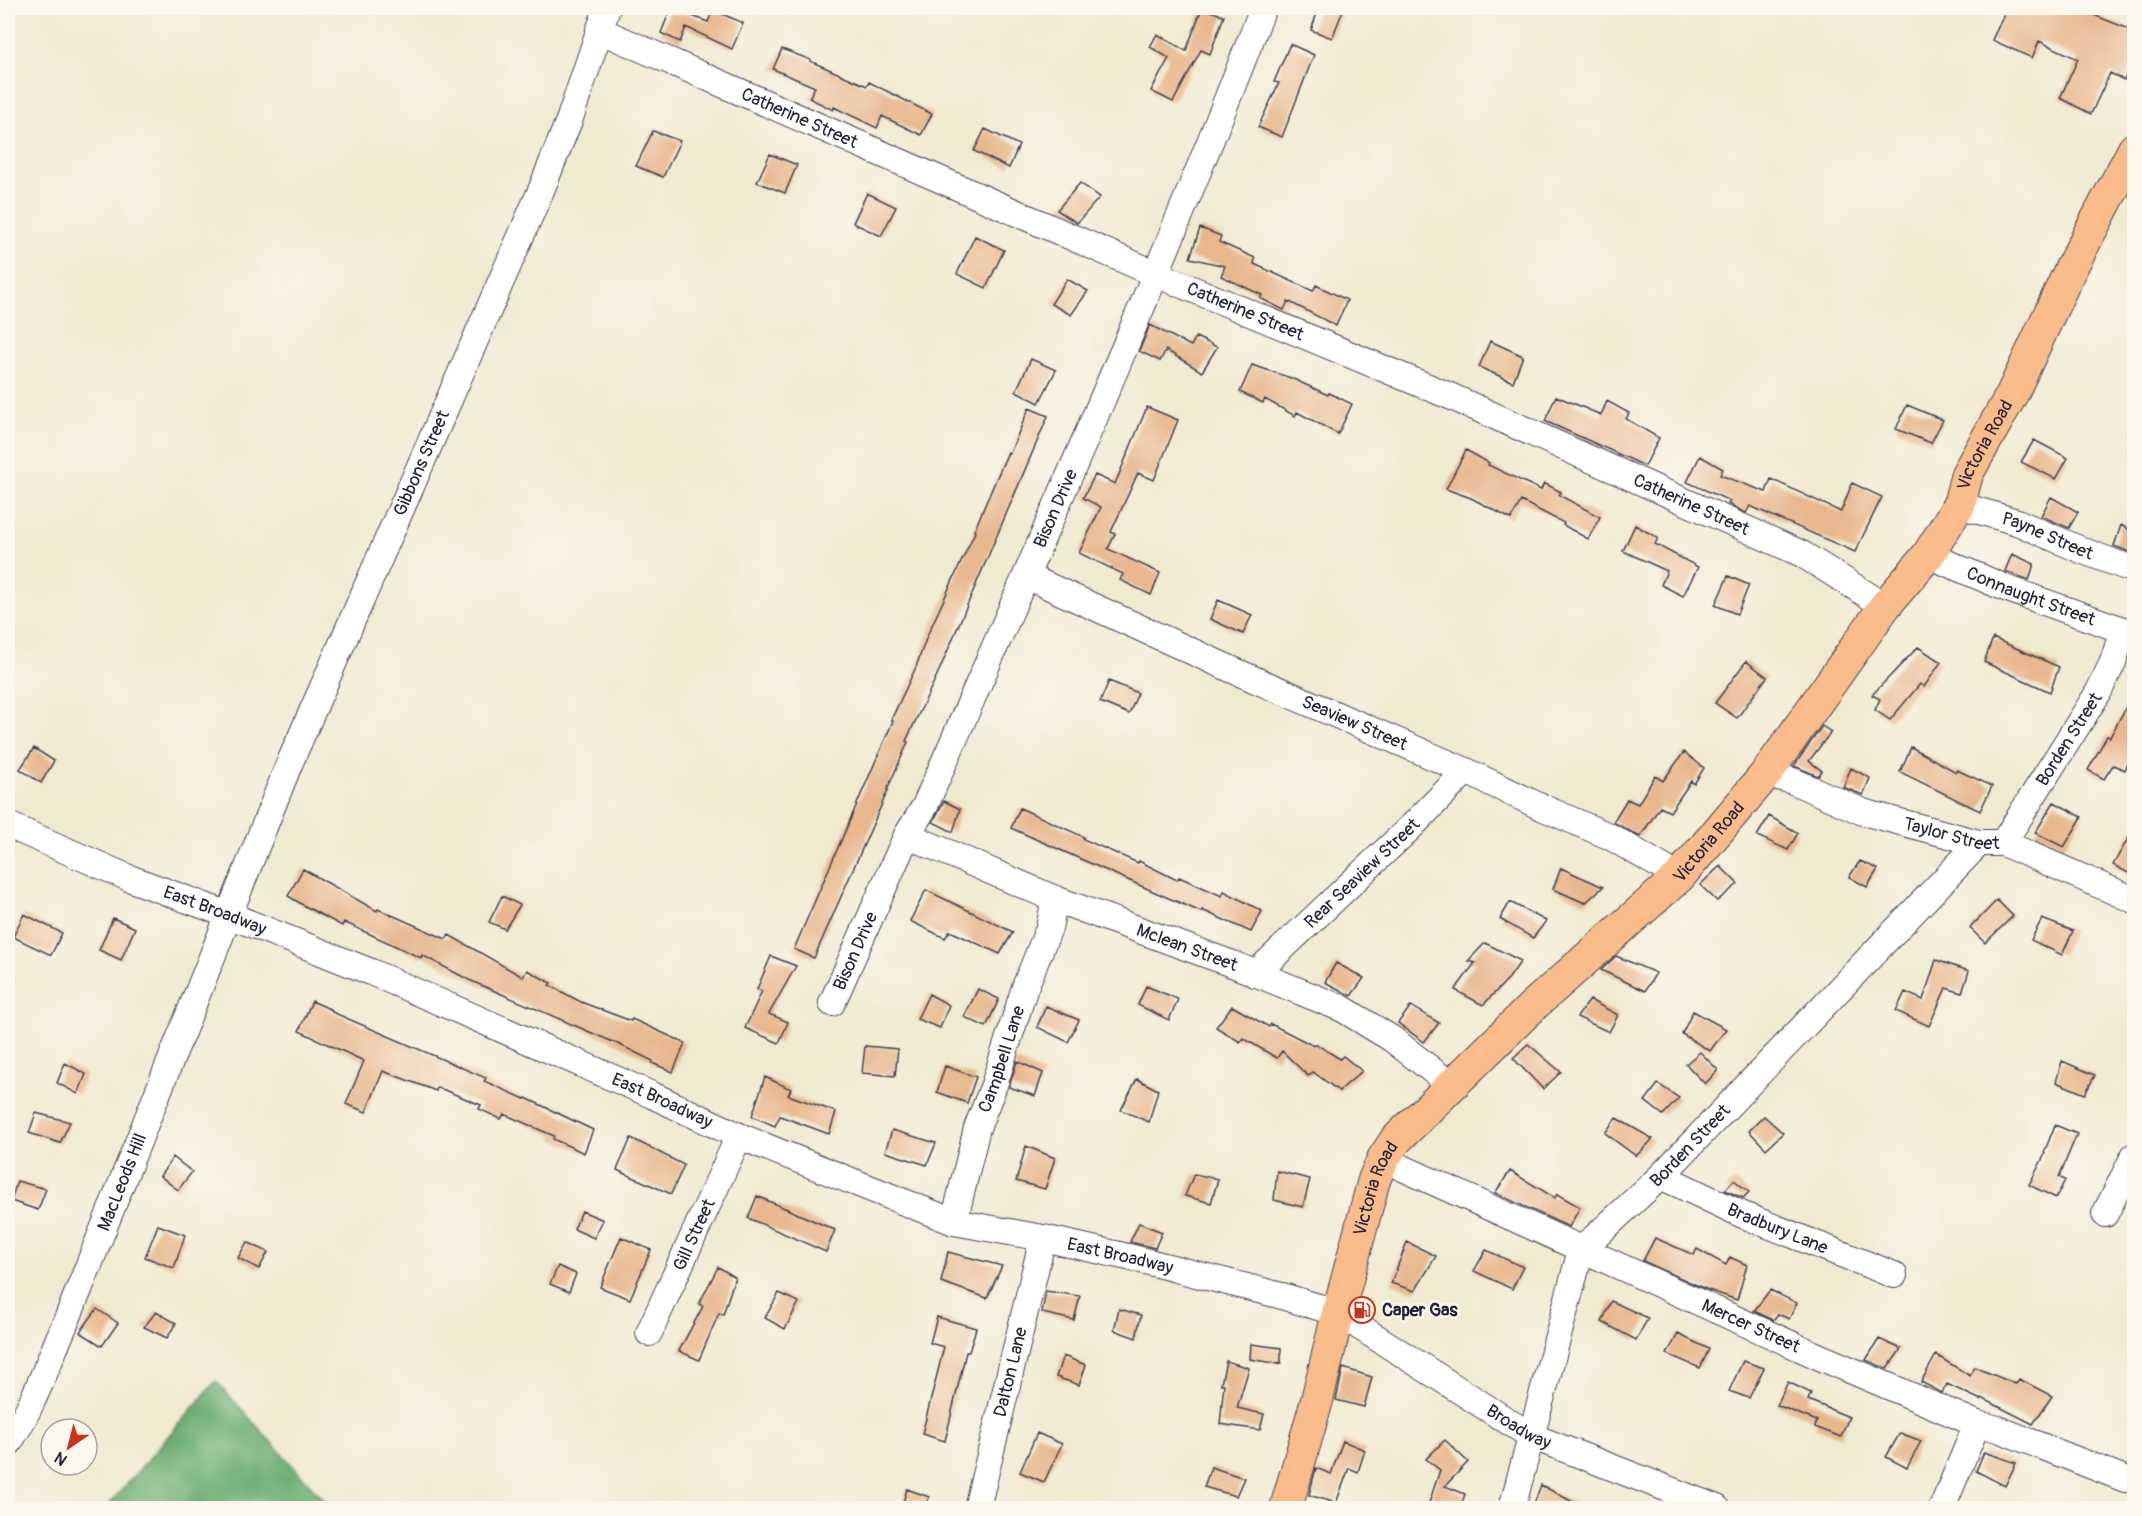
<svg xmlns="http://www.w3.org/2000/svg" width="2142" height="1516" viewBox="0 0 2142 1516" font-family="Pangolin,sans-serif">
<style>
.forest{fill:#68ac70;stroke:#456756;stroke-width:1.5}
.building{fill:#e8b78e}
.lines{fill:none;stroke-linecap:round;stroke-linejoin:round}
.minor-casing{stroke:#414052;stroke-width:28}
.major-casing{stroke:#414052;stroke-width:34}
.minor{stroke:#fff;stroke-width:26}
.major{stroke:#fabc8b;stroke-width:32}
.labels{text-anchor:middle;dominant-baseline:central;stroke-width:5;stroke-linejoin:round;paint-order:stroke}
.street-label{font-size:18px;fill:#22223b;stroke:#fbf7ec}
.poi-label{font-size:18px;font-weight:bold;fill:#22223b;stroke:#fbf7ec;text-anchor:start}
</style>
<rect width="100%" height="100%" fill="#fbf7ec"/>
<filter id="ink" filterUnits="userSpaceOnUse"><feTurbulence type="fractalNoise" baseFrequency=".0167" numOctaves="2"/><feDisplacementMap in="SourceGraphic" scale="12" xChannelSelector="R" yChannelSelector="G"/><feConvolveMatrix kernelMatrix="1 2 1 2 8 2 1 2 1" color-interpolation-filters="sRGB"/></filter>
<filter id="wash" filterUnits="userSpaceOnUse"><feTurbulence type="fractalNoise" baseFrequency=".008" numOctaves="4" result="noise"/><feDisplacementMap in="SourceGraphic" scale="24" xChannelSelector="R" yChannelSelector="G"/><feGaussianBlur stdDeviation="1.35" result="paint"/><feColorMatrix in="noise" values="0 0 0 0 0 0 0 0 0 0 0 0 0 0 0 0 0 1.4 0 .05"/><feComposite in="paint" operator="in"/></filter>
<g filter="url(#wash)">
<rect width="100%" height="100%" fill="#f0ead1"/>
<path class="forest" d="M216 1381 331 1508H106Z"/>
<g id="blocks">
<path class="building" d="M671 8 708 22 713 10 743 23 732 49 686 27 680 42 661 33Z
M1202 8 1224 16 1210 54 1201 50 1173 102 1151 91 1169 58 1150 47 1157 34 1186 51Z
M1319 8H1344L1332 38 1311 30Z
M2007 8H2076L2134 31V61L2124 80 2110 73 2091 114 2060 98 2078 59 2039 41 2032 58 1992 40Z
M1290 44 1314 55 1282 137 1258 127 1279 83 1274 82Z
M782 49 811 60 810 61 867 86 869 82 932 114 921 135 882 116 877 128 834 107 833 110 809 98 815 87 773 69Z
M985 129 1019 145 1009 168 974 151Z
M653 131 680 141 663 177 636 166Z
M770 154 797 165 785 193 757 182Z
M1080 183 1100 197 1077 223 1057 210Z
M867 193 896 207 881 236 853 223Z
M1200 228 1221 236 1219 242 1255 258 1254 264 1313 291 1316 285 1347 300 1336 326 1288 301 1284 310 1260 298 1262 295 1221 276 1225 266 1190 258Z
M975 236 1004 250 986 288 957 274Z
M1067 279 1088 291 1071 315 1051 304Z
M1150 325 1191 346 1196 337 1217 347 1202 372 1166 350 1160 361 1139 351Z
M1490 341 1523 356 1513 382 1479 367Z
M1031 359 1056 370 1039 403 1016 391Z
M1252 365 1291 378 1328 395 1329 393 1352 404 1338 434 1297 412 1295 416 1265 399 1263 403 1240 392Z
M1556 396 1601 415 1607 401 1629 413 1626 419 1659 438 1645 466 1545 421Z
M1907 405 1943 420 1931 443 1896 429Z
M1147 407 1178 420 1154 480 1138 473 1111 532 1115 534 1108 549 1160 573 1151 595 1120 580 1123 574 1079 553 1101 507 1083 498 1095 475 1115 484Z
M1029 408 1048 416 939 671 906 741 908 742 887 790H888L814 958 794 949 893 721 891 720 916 667 927 636 975 532 974 531 988 498 1008 452 1010 453Z
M2034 440 2068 458 2056 479 2021 462Z
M1466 450 1489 463 1488 465 1541 490 1544 483 1561 492 1559 495 1600 517 1588 539 1563 525 1564 523 1521 501 1511 519 1471 498 1446 489Z
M1700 456 1723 469 1720 475 1766 492 1771 479 1841 512 1852 483 1882 497 1855 552 1750 506 1746 513 1728 504 1730 501 1687 482Z
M2051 497 2078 512 2069 528 2041 516Z
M1635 525 1658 538 1655 544 1698 567 1683 596 1661 585 1667 571 1623 551Z
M2121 525 2134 532V554L2114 546Z
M2012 554 2034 564 2029 580 2005 571Z
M1728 576 1749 585 1737 614 1715 605Z
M1218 600 1252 615 1243 634 1210 619Z
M1993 638 2059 667 2050 692 1984 662Z
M1918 647 1941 662 1924 687 1920 684 1890 720 1875 710 1880 699 1872 695Z
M1746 661 1767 677 1737 718 1715 703Z
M1109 681 1138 693 1129 714 1100 702Z
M2134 692V749L2125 770 2113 765 2104 779 2088 770 2107 736 2110 737Z
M1822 726 1831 732 1809 761 1822 771 1818 776 1794 766Z
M1911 747 1956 772 1957 770 1992 786 1980 811 1900 772Z
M34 748 54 761 41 783 20 769Z
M1684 752 1704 768 1694 784 1691 781 1670 812 1660 807 1640 837 1613 822 1627 799 1638 804 1655 776 1663 781Z
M1851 768 1870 778 1863 795 1843 787Z
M944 801 960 809 953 832 933 822Z
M2054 802 2082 817 2064 847 2035 833Z
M1020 808 1084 837 1083 839 1138 863 1139 861 1177 880 1179 877 1222 896 1224 891 1262 911 1251 932 1202 910 1201 912 1157 893 1011 828Z
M1769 816 1798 833 1788 850 1757 836Z
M2134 828V876L2113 865Z
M1860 861 1878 869 1867 887 1849 877Z
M1720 866 1738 884 1717 901 1700 885Z
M1561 868 1603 887 1585 903 1553 889Z
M303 869 377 911 378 909 446 939 449 935 523 977 527 970 551 983 549 985 581 1002 631 1021 632 1019 685 1043 673 1072 652 1063 653 1061 620 1045 469 980 422 955 421 958 344 922 342 926 303 905 288 896Z
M926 890 1013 932 1000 954 950 931 945 938 910 921Z
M502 896 520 905 505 929 489 922Z
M1997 900 2013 916 1985 943 1970 928Z
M1510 902 1546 921 1533 938 1500 919Z
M24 914 62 933 51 955 13 937Z
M113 918 135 928 121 960 99 950Z
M2042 919 2073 931 2062 955 2031 940Z
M1485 943 1521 961 1509 978 1483 1005 1455 990 1475 963 1468 961Z
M771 956 796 966 769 1014 788 1022 779 1043 745 1028 762 991 757 989Z
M1616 956 1656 973 1645 991 1601 970Z
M1936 960 1969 971 1962 993 1946 988 1929 1026 1896 1011 1905 992 1923 1000Z
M1336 963 1364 978 1351 996 1325 982Z
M1146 986 1178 999 1169 1020 1138 1005Z
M978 989 999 999 986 1027 964 1017Z
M929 994 949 1005 940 1028 917 1019Z
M1590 1000 1618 1015 1609 1032 1577 1017Z
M312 1001 332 1010V1012L486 1078 484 1081 525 1099 526 1098 593 1130 584 1153 553 1139 554 1136 504 1114 501 1119 479 1109 481 1105 437 1087 436 1091 383 1071 366 1112 346 1104 364 1061 299 1031Z
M1046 1006 1079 1020 1068 1042 1037 1027Z
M1232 1006 1269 1027 1271 1024 1314 1046 1316 1044 1340 1059 1343 1056 1362 1071 1339 1091 1313 1072 1308 1076 1282 1051 1277 1058 1243 1038 1240 1042 1216 1027Z
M1411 1006 1439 1023 1424 1042 1398 1023Z
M1693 1011 1726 1029 1710 1051 1682 1034Z
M1528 1044 1561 1072 1543 1089 1513 1058Z
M865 1046 898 1049 895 1076 862 1073Z
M1700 1052 1718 1070 1705 1084 1686 1064Z
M1017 1061 1043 1073 1035 1096 1009 1087Z
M2062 1061 2095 1075 2085 1094 2056 1082Z
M65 1063 86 1074 78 1094 57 1083Z
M945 1066 976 1077 967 1103 937 1092Z
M765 1077 791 1089 788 1095 836 1112 829 1134 780 1116 775 1126 752 1116Z
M1137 1079 1158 1090 1149 1122 1121 1110Z
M1658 1084 1679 1098 1663 1115 1645 1101Z
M36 1113 70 1122 60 1143 29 1133Z
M1764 1116 1783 1133 1766 1149 1749 1131Z
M1616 1118 1653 1139 1636 1156 1605 1133Z
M2055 1125 2077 1134 2059 1177 2065 1180 2056 1198 2029 1185 2045 1154 2044 1153Z
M892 1130 936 1143 927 1165 885 1152Z
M631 1138 684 1165 671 1194 617 1170Z
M1026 1146 1055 1158 1045 1189 1016 1181Z
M173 1157 192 1172 178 1190 160 1176Z
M1277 1171 1310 1179 1303 1207 1274 1200Z
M1510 1171 1555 1198 1557 1194 1580 1207 1569 1227 1495 1193Z
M1194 1174 1218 1179 1211 1203 1185 1196Z
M1734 1180 1749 1192 1743 1198 1725 1190Z
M17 1181 46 1189 38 1210 11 1201Z
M757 1196 835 1230 826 1252 748 1218Z
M582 1211 603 1220 594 1238 574 1229Z
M1139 1223 1162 1232 1155 1248 1130 1242Z
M158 1225 185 1235 174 1268 145 1257Z
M621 1237 651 1250 630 1299 600 1287Z
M1655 1238 1694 1255 1697 1249 1726 1265 1730 1257 1747 1265 1737 1300 1703 1288 1643 1261Z
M247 1242 268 1252 259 1269 238 1258Z
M1407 1242 1436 1256 1415 1291 1391 1283Z
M1486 1250 1523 1267 1512 1289 1474 1271Z
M948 1252 1002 1266 987 1298 941 1282Z
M558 1266 576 1274 569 1292 550 1284Z
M718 1267 735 1277 723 1315 719 1313 699 1360 679 1351 703 1306 699 1304Z
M1770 1290 1797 1303 1789 1319 1778 1314 1773 1320 1754 1311Z
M1046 1291 1080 1296 1074 1320 1042 1313Z
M779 1293 799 1302 785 1329 765 1318Z
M1611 1301 1648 1318 1636 1340 1602 1322Z
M97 1309 118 1323 102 1346 80 1332Z
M1119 1309 1141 1315 1136 1338 1114 1330Z
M156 1312 176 1323 167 1338 144 1327Z
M937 1317 976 1328 969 1352H966L945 1441 922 1434 944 1347 930 1343Z
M1678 1334 1709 1349 1700 1368 1667 1354Z
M1879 1339 1901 1349 1887 1369 1866 1360Z
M1251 1344 1281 1348V1364L1250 1359Z
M1936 1355 1970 1376 1974 1367 2016 1384 2019 1379 2052 1396 2033 1424 1982 1398 1981 1400 1947 1384 1942 1393 1921 1382Z
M1063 1356 1086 1365 1079 1385 1056 1377Z
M1226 1361 1249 1368 1237 1408 1264 1414 1260 1430 1220 1424 1224 1384H1221Z
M1743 1361 1764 1368 1749 1398 1729 1391Z
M1343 1368 1372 1377 1364 1407 1336 1400Z
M1788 1382 1811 1393 1808 1400 1849 1417 1841 1437 1815 1427 1817 1421 1777 1405Z
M1037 1433 1062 1444 1044 1482 1020 1472Z
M1900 1433 1921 1441 1907 1468 1886 1457Z
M1445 1440 1468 1462 1445 1486 1465 1494 1460 1509H1427L1440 1470 1426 1459Z
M1343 1441 1365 1450 1358 1472 1349 1468 1336 1503 1309 1495 1316 1468 1331 1474Z
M1984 1452 2016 1463 2005 1486 1976 1471Z
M1211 1467 1244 1478 1236 1496 1204 1487Z
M1541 1485 1586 1509H1532Z
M907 1489 929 1497 926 1509H901Z"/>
</g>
</g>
<g filter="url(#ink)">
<use href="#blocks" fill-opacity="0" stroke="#414052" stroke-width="1.5"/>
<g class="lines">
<defs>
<g id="minor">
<path id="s1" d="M599 30 1156 274 1452 397 1802 554 1885 606"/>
<path id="s2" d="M1959 505 2017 522 2081 550 2134 570"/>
<path id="s3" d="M1928 555 2008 589 2134 634"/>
<path id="s4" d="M1026 576 1235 671 1466 771 1539 806 1611 837 1679 877"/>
<path id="s5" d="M1766 774 1793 781 1863 812 1979 843H2003L2134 900"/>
<path id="s6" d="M8 825 129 878 229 915 371 972 652 1095 739 1136 954 1222 1043 1238 1137 1259 1282 1296 1338 1313 1531 1436 1717 1508"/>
<path id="s7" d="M907 835 1055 899 1235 965 1343 1009 1392 1039 1451 1085"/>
<path id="s8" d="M2003 843 2098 693 2113 662 2123 630"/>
<path id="s9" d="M1255 974 1413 825 1466 771"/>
<path id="s10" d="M832 1003 907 835 925 806C1041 541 1159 277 1263 8"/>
<path id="s11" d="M1383 1159 1813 1354 1977 1424 1998 1429 2125 1479"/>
<path id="s12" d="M1661 1176 1743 1215 1894 1275"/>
<path d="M2105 1214 2134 1156"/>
<path id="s13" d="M954 1222 977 1128 994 1085 1025 987 1049 928 1055 899"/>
<path id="s14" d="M649 1333 739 1136"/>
<path id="s15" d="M8 1444C34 1406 49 1359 68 1317L290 762 542 188 570 118 607 8"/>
<path id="s16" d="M977 1508 1043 1238"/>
<path id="s17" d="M1512 1508 1581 1250 1661 1176 1979 843"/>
<path d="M1942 1508 1977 1424"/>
</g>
<g id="major">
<path id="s18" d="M1286 1508 1317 1400 1338 1313 1374 1180 1383 1159 1395 1141 1535 1004 1679 877 1766 774 1885 606 1928 555 1959 505 1967 474 2012 394 2071 268 2134 149"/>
</g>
</defs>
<use href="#minor" class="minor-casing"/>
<use href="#major" class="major-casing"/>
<use href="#minor" class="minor"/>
<use href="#major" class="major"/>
</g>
</g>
<defs>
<symbol id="fuel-ring" viewBox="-11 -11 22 22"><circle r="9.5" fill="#fbf7ec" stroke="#c8321e" stroke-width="1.5"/><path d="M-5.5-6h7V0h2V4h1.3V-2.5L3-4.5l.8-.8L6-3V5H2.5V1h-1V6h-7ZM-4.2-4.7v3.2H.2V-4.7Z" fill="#c8321e"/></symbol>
</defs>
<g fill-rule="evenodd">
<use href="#fuel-ring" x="1347" y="1295" width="30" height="30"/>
</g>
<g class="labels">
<g class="street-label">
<text stroke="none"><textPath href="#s1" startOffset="219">Catherine Street</textPath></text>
<text stroke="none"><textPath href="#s1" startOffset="705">Catherine Street</textPath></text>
<text stroke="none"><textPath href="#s18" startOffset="1304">Victoria Road</textPath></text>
<text stroke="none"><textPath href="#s15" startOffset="1065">Gibbons Street</textPath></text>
<text stroke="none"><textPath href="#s1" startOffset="1191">Catherine Street</textPath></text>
<text stroke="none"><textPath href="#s10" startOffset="543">Bison Drive</textPath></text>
<text stroke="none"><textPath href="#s2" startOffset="94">Payne Street</textPath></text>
<text stroke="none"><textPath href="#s3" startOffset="111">Connaught Street</textPath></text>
<text stroke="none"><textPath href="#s4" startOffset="360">Seaview Street</textPath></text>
<text stroke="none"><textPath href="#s8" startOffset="123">Borden Street</textPath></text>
<text stroke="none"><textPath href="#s5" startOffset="196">Taylor Street</textPath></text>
<text stroke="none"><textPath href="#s18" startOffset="818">Victoria Road</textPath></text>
<text stroke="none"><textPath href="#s9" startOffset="147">Rear Seaview Street</textPath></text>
<text stroke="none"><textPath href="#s6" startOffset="224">East Broadway</textPath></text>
<text stroke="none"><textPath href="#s7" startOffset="302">Mclean Street</textPath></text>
<text stroke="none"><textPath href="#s10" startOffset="57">Bison Drive</textPath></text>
<text stroke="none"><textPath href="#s13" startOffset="170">Campbell Lane</textPath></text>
<text stroke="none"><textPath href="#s6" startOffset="710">East Broadway</textPath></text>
<text stroke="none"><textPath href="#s17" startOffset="418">Borden Street</textPath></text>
<text stroke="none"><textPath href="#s15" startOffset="286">MacLeods Hill</textPath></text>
<text stroke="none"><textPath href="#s18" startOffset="332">Victoria Road</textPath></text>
<text stroke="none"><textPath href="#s12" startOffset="128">Bradbury Lane</textPath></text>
<text stroke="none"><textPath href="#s14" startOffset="108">Gill Street</textPath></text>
<text stroke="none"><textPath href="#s6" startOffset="1196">East Broadway</textPath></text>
<text stroke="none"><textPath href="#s11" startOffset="404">Mercer Street</textPath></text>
<text stroke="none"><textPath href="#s16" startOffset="140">Dalton Lane</textPath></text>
<text stroke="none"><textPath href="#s6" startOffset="1635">Broadway</textPath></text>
</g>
<g class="poi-label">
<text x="1382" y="1310">Caper Gas</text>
</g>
</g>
<rect width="2142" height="1516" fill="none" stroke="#fbf7ec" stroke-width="30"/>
<g transform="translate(69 1447) rotate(215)"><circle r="28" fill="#fbf7ec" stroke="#a4a2a5" stroke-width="1.5"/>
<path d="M0-4.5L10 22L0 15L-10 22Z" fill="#c8321e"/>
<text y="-9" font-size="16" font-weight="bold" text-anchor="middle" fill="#22223b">N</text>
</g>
</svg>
